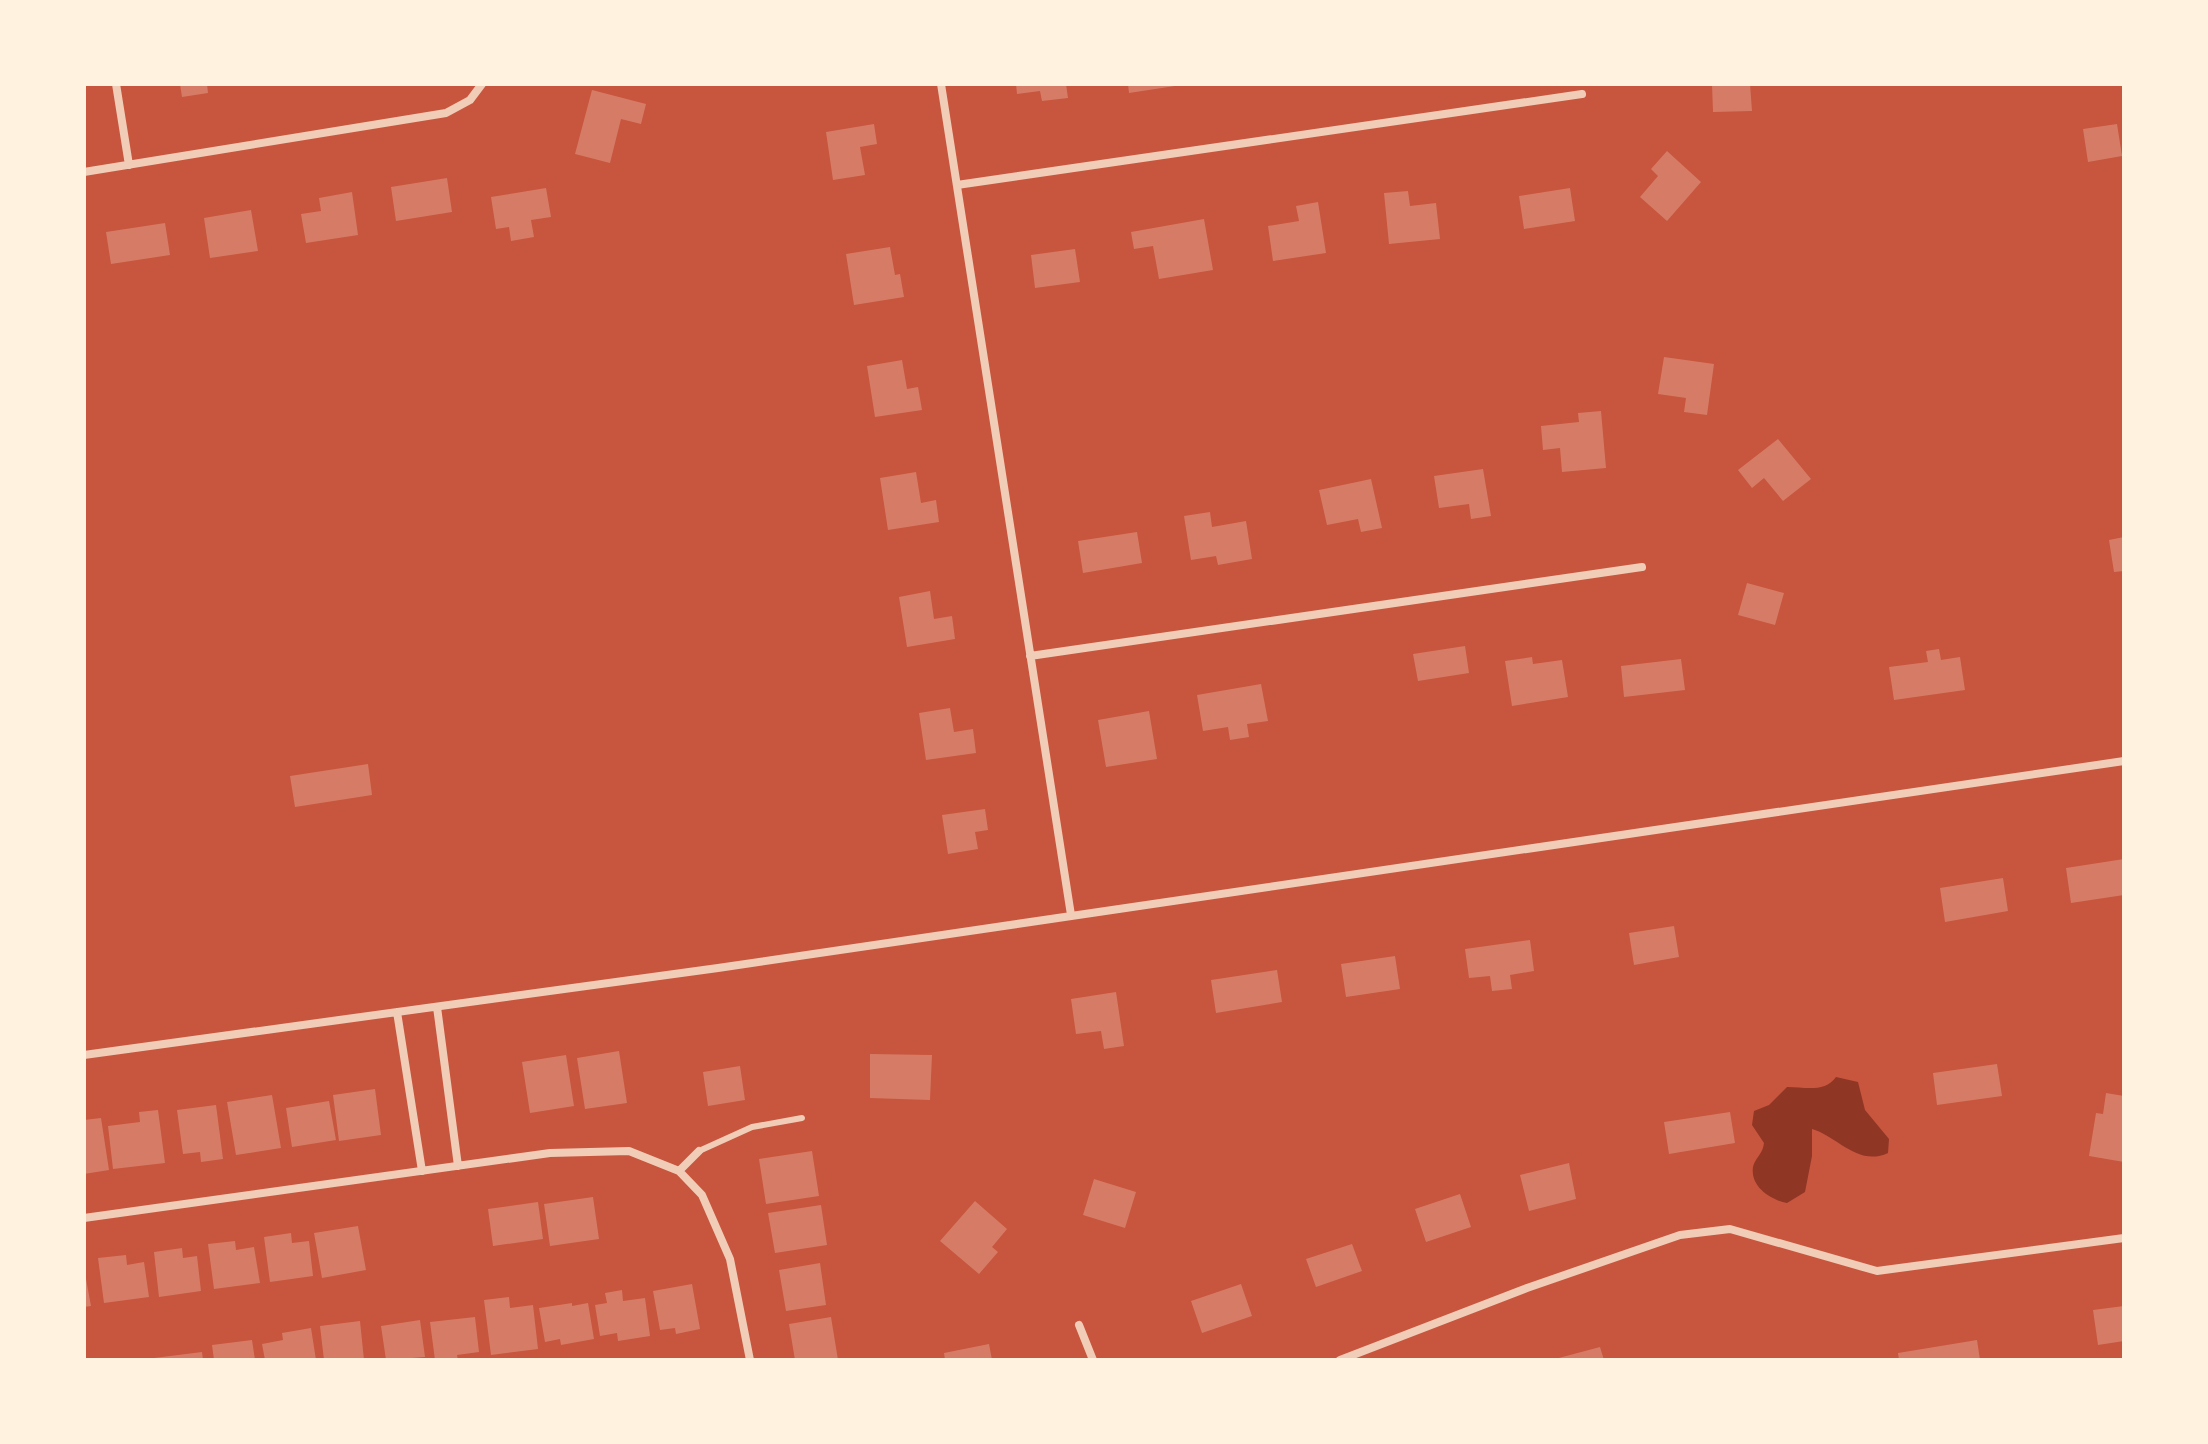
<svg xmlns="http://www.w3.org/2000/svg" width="2208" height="1444" viewBox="0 0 2208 1444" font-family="Merriweather,serif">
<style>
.water{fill:#8f3625}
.building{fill:#d67c66}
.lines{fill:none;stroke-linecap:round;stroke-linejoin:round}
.service{stroke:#f1ccb7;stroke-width:6}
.minor{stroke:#f1ccb7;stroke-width:8}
</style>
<rect width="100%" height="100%" fill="#c8553d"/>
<path class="water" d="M1836 1077 1858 1082 1865 1110 1889 1139 1888 1153C1858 1167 1837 1136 1812 1129V1156L1805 1192 1787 1203C1771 1200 1750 1187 1753 1167 1755 1158 1763 1154 1764 1143L1752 1125 1754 1111 1769 1105 1787 1087C1805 1087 1825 1093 1836 1077Z"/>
<path class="building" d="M180 84H207L208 93 182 97Z
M1016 84H1066L1068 98 1042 101 1040 91 1017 94Z
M1128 84H1175V86L1129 93Z
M1712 84H1750L1752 111 1713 112Z
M592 90 646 104 641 124 621 119 610 163 575 154Z
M874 124 877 144 860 147 865 175 833 180 826 132Z
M2117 124 2122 156 2088 162 2083 129Z
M1667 151 1701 182 1667 221 1640 197 1658 176 1651 169Z
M447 178 452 212 396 221 391 187Z
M546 188 551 217 531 220 534 237 511 241 509 227 496 229 491 197Z
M1570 188 1575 221 1524 229 1519 196Z
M1408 191 1410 206 1436 203 1440 239 1389 244 1384 193Z
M352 192 358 235 306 243 301 214 321 211 319 198Z
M1318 202 1326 253 1273 261 1268 226 1299 221 1296 206Z
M251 210 258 251 210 258 204 218Z
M1204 219 1213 270 1159 279 1153 246 1134 249 1131 232Z
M165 223 170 255 111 264 106 232Z
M890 247 895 275 900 274 904 297 854 305 846 254Z
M1075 249 1080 282 1035 288 1031 255Z
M1664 357 1714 364 1707 415 1684 412 1686 398 1658 394Z
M902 360 907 389 918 387 922 410 875 417 867 366Z
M1601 411 1606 468 1562 472 1560 448 1543 450 1541 426 1579 422 1578 413Z
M1778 439 1811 479 1783 501 1764 478 1752 488 1738 470Z
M1483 469 1491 516 1471 519 1469 504 1439 508 1434 476Z
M916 472 921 503 936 500 939 522 888 530 880 478Z
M1371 479 1382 528 1361 532 1358 519 1327 525 1319 490Z
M1210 512 1212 527 1246 521 1252 559 1218 565 1216 556 1191 560 1184 516Z
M1137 532 1142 563 1083 573 1078 541Z
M2124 537V571L2114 572 2109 540Z
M1747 583 1784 593 1775 625 1738 615Z
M930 591 934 619 952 616 955 639 907 647 899 597Z
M1465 646 1469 673 1418 681 1413 654Z
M1939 649 1941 660 1960 657 1965 690 1894 700 1889 667 1928 662 1926 651Z
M1532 657 1533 664 1562 660 1568 697 1512 706 1505 661Z
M1681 659 1685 690 1624 697 1621 666Z
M1261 684 1268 721 1247 724 1249 737 1230 740 1228 727 1203 731 1197 695Z
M950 708 954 732 973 729 976 753 926 760 919 713Z
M1149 711 1157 759 1106 767 1098 720Z
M368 764 372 795 295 807 290 776Z
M985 809 988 830 975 832 978 849 948 854 942 815Z
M2124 859V895L2071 903 2066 868Z
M2003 878 2008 911 1945 922 1940 888Z
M1674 926 1679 957 1634 965 1629 933Z
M1530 940 1534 971 1510 975 1512 989 1492 991 1490 976 1469 978 1465 949Z
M1395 956 1400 989 1346 997 1341 964Z
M1277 970 1282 1002 1216 1013 1211 980Z
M1116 992 1124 1046 1104 1049 1101 1031 1076 1034 1071 999Z
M619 1051 627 1103 585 1109 577 1058Z
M870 1054 932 1055 930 1100 870 1098Z
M566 1055 574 1106 530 1113 522 1062Z
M1997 1064 2002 1096 1937 1105 1933 1073Z
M740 1066 745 1100 708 1106 703 1072Z
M375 1089 381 1135 339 1141 333 1095Z
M2106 1093 2124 1096V1162L2089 1156 2096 1113 2103 1114Z
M272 1095 281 1148 236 1155 227 1102Z
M329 1101 336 1140 292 1147 286 1108Z
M216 1105 223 1159 201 1162 200 1152 183 1154 177 1110Z
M158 1110 165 1163 113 1169 108 1126 140 1122 139 1112Z
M1730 1112 1735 1143 1669 1154 1664 1122Z
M101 1118 109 1170 84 1174V1120Z
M812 1151 819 1196 766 1204 759 1159Z
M1569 1163 1576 1199 1529 1211 1520 1175Z
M1094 1179 1136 1192 1125 1228 1083 1215Z
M1460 1194 1471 1227 1426 1242 1415 1209Z
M593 1197 599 1239 550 1246 544 1204Z
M975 1201 1007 1229 992 1247 998 1252 979 1274 940 1241Z
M538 1202 543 1239 493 1246 488 1209Z
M821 1205 827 1245 775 1253 768 1213Z
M358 1226 366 1270 322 1278 314 1233Z
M291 1233 292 1243 309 1241 313 1276 270 1282 264 1237Z
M235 1241 236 1250 254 1247 260 1283 214 1289 208 1244Z
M1352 1244 1362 1271 1316 1287 1306 1259Z
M182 1248 183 1258 197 1256 201 1291 159 1297 154 1252Z
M126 1255 127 1265 144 1262 149 1297 104 1303 98 1258Z
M820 1263 826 1305 786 1311 779 1270Z
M84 1268 91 1306 84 1307Z
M692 1284 700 1329 676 1334 675 1328 660 1330 653 1291Z
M1241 1284 1252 1316 1202 1333 1191 1301Z
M622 1290 623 1301 645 1298 650 1336 618 1341 617 1333 600 1336 595 1305 607 1303 605 1293Z
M509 1297 510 1308 533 1305 538 1349 491 1355 484 1300Z
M572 1303V1306L588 1303 594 1339 561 1345 560 1339 545 1342 539 1308Z
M2124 1306V1341L2098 1345 2093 1310Z
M475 1317 479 1352 457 1355 458 1360H435L430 1322Z
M831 1317 838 1360H795L789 1324Z
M420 1320 425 1357 386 1360 381 1326Z
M360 1321 364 1360H324L320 1326Z
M311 1328 316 1360H265L262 1344 283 1340 282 1333Z
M252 1340 255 1360H214L212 1345Z
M1977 1340 1980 1360H1899L1898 1353Z
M989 1344 992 1360H945L944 1353Z
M1600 1347 1604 1360H1555V1359Z
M202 1352 203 1360H154V1358Z"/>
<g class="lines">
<path class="service" d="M699 1151 752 1127 802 1118"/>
<path class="minor" d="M116 84 129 165
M941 84 1071 915
M84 172 446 113 470 100 482 84
M957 185 1582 94
M1030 656 1642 567
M437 1007 458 1166
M397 1012 422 1171
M84 1055 718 968 2124 761
M679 1171 699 1151
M84 1218 550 1153 629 1151 679 1171 702 1195 730 1259 750 1360
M1079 1325 1093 1360
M1340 1360 1527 1288 1680 1235 1730 1229 1877 1271 2124 1238"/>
</g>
<rect width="2208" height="1444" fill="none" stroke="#fff3e0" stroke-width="172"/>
</svg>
